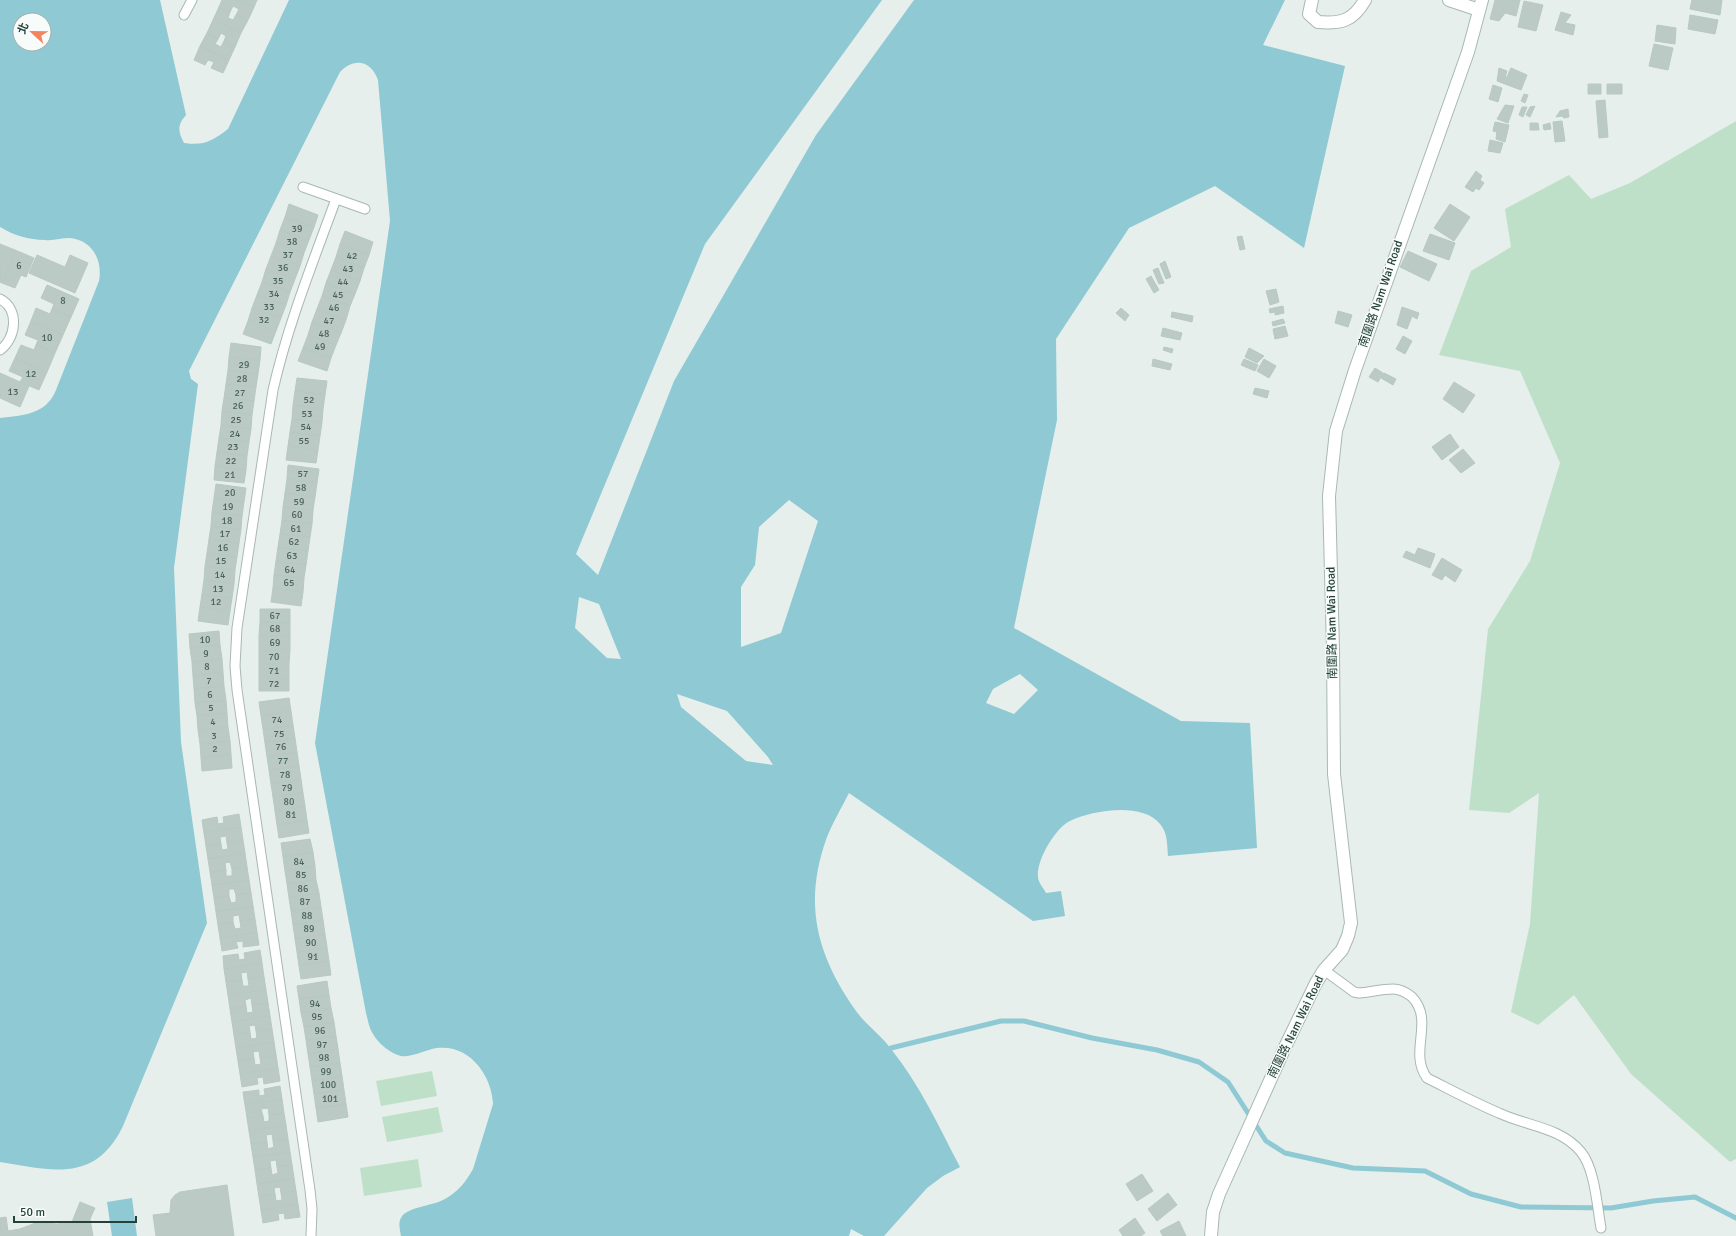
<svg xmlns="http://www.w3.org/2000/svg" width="1736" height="1236" viewBox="0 0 1736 1236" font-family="Signika,'Noto Sans TC',sans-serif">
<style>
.green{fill:#bfe0c8}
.water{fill:#8ec9d4;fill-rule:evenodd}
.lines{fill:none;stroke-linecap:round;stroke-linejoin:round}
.stream{stroke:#8ec9d4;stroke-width:5}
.building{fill:#bbcac4;stroke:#b8c9c2}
.service-casing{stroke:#a8b8b2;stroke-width:11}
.minor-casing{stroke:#a8b8b2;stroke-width:14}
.service{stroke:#fff;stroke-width:9}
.minor{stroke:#fff;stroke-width:12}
.labels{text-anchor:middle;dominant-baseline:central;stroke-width:3;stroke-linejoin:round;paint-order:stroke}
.number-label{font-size:10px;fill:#4a645c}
.street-label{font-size:12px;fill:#24423a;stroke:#f7fbf9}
</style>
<rect width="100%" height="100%" fill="#e6efeb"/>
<path class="green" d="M1736 121V1159L1730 1162 1631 1074 1574 995 1538 1025 1511 1012 1530 924 1539 793 1509 813 1469 810 1488 629 1530 561 1560 463 1520 371 1439 355 1471 271 1511 247 1505 209 1569 175 1591 199 1630 183Z
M432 1071 437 1096 381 1106 376 1081Z
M438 1107 443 1132 387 1142 382 1117Z
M418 1159 422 1187 364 1196 360 1168Z"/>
<path class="water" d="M0 0H160L186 115C177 125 178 132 184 143 204 146 212 141 228 129L289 0H882L705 244 576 554 598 575 674 381 816 135 914 0H1285L1263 45 1345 66 1304 248 1215 186 1129 228 1056 339 1057 420 1014 628 1181 721 1250 723 1257 848 1168 856C1167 845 1168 833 1160 824 1143 802 1092 810 1070 821 1055 828 1036 861 1038 877 1038 882 1044 889 1046 893L1061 891 1065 916 1033 921 849 793C842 807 833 822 827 837 803 903 816 954 856 1011 866 1025 881 1035 891 1049 920 1085 939 1127 960 1167L943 1176 927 1188 884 1236H864L851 1229 849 1236H401C400 1230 398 1223 401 1218 406 1207 432 1206 443 1200 457 1193 466 1182 473 1169L493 1104C492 1076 470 1044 437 1048 428 1049 410 1058 401 1056 391 1054 378 1043 373 1034 369 1028 368 1020 366 1013L315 743 390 221 378 80C371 61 355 57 340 72L189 371 191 379 198 384 174 568 181 742 207 923 123 1126C95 1184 51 1170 0 1162V418C23 415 46 415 56 390L99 281C103 260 92 240 70 238 61 238 53 241 45 240 29 240 13 235 0 227ZM20 20H44V44H20ZM789 500 818 521 781 633 741 647V587L755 565 759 527ZM579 597 599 604 621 659 607 658 575 628ZM1020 674 1038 690 1014 714 986 703 993 689ZM677 694 727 711 768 757 773 765 746 761 681 707Z
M132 1198 137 1236H112L107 1202Z"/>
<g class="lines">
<path class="stream" d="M891 1048 1001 1021H1024L1092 1038 1157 1050 1199 1062 1228 1082 1266 1141 1285 1153 1353 1168 1425 1171 1471 1194 1521 1207 1611 1208 1653 1201 1695 1197 1736 1218"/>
</g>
<path class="building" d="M222 0H240L254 7 248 20 236 15 239 9 233 6 230 12 219 7Z
M240 0H257L254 7Z
M1495 0H1520L1516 16 1505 13 1499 21 1490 19Z
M1692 0H1722L1720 15 1690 9Z
M1524 1 1543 5 1536 31 1518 27Z
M219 7 230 12 228 18 233 20 236 15 248 20 241 33 213 20Z
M1561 12 1571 15 1565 23 1575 25 1573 35 1555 30Z
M1690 15 1718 20 1715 34 1688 29Z
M213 20 241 33 235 47 224 41 226 36 221 33 218 39 207 33Z
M1657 25 1676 28 1675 44 1655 41Z
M207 33 218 39 215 44 221 47 224 41 235 47 229 60 200 46Z
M1654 44 1673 48 1668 70 1649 66Z
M200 46 229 60 223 73 211 68 214 62 208 60 205 65 194 60Z
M1499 68 1507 71 1505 77H1507L1511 68 1527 75 1521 90 1497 81Z
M1588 84H1601V94H1588Z
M1607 84H1622V94H1607Z
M1493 85 1502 88 1498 102 1489 99Z
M1524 94 1528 95 1525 103 1521 101Z
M1605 100 1608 137 1599 138 1596 101Z
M1505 105 1514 106 1508 123 1497 119Z
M1535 106 1530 117 1526 115 1530 107Z
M1522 107H1527L1523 117 1519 115Z
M1568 109 1569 117 1564 118 1562 116 1556 117 1560 111Z
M1562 121 1565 141 1555 142 1553 122Z
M1495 122 1509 125 1505 142 1496 139 1497 132 1493 131Z
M1530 123H1538L1539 130H1530Z
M1550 123 1551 129 1544 130 1543 125Z
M1490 140 1503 143 1500 153 1488 151Z
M1476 171 1482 176 1480 180 1484 183 1479 190 1476 188 1473 192 1465 187Z
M289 204 318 215 314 227 285 217Z
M1450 204 1470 217 1454 241 1434 228Z
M285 217 314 227 309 240 280 230Z
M280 230 309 240 304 253 276 243Z
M345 231 373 242 369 255 340 244Z
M1430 234 1455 243 1449 260 1423 251Z
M1242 236 1245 249 1240 250 1237 237Z
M276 243 304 253 300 266 271 256Z
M0 244 15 250 2 283 0 282Z
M340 244 369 255 364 268 336 257Z
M15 250 34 258 26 277 21 275 15 288 2 283Z
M1408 251 1437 264 1429 281 1400 267Z
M37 255 65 267 70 255 88 263 75 293 29 273Z
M271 256 300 266 295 279 266 269Z
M336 257 364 268 360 281 331 270Z
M1165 261 1171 277 1166 279 1160 264Z
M1158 268 1164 283 1159 284 1153 270Z
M266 269 295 279 290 292 262 282Z
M331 270 360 281 355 294 326 283Z
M1151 276 1159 290 1154 293 1146 279Z
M262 282 290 292 286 305 257 295Z
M326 283 355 294 350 306 322 296Z
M47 285 79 299 71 317 52 309 54 304 41 298Z
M1276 289 1279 302 1270 305 1266 291Z
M257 295 286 305 281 318 252 308Z
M322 296 350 306 346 320 317 309Z
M1283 306 1284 313 1275 315V312L1270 313 1269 309Z
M1402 307 1419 313 1417 319 1412 316 1407 329 1397 325Z
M36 308 50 314 52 309 71 317 63 335 31 321Z
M252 308 281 318 276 331 248 321Z
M1121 308 1129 315 1125 321 1116 313Z
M317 309 346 320 341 333 312 322Z
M1338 311 1352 315 1348 327 1335 323Z
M1172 312 1193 316 1192 322 1171 317Z
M1283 319 1285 323 1273 326 1272 322Z
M31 321 63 335 55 353 36 345 38 340 25 335Z
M248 321 276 331 271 344 243 334Z
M312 322 341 333 336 345 308 335Z
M1285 326 1288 336 1275 339 1273 329Z
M1163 328 1182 333 1180 340 1161 336Z
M308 335 336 345 331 358 303 348Z
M1403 336 1412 341 1405 354 1396 349Z
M231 343 261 347 260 360 229 357Z
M21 345 34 350 36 345 55 353 47 372 15 358Z
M1164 347 1173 349 1172 353 1163 350Z
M303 348 331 358 327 371 298 361Z
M1249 348 1264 356 1257 363 1245 357Z
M229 357 260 360 258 374 228 370Z
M15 358 47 372 39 390 20 382 23 377 9 371Z
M1153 359 1172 364 1170 370 1152 366Z
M1244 359 1258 365 1255 371 1241 365Z
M1264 359 1276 366 1269 378 1257 371Z
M1375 368 1383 373 1378 382 1369 377Z
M228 370 258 374 256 387 226 384Z
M0 373 29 386 20 407 0 398Z
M1384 373 1396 379 1393 385 1381 378Z
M297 378 327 381 325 395 295 391Z
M1454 382 1475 395 1463 413 1443 399Z
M226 384 256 387 254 401 224 398Z
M1255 388 1269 391 1267 398 1253 394Z
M295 391 325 395 323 409 293 405Z
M224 398 254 401 252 415 222 411Z
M293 405 323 409 322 422 292 419Z
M222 411 252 415 251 429 221 425Z
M292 419 322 422 320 436 290 432Z
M221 425 251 429 249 442 219 438Z
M290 432 320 436 318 450 288 446Z
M1450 434 1459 447 1442 460 1432 447Z
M219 438 249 442 247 456 217 452Z
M288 446 318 450 316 463 286 460Z
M1463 449 1475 463 1461 473 1449 460Z
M217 452 247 456 246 470 215 466Z
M288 465 319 469 317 483 287 479Z
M215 466 246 470 244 483 214 480Z
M287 479 317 483 315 497 285 493Z
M216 484 246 488 244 502 214 498Z
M285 493 315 497 313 510 283 507Z
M214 498 244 502 242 516 212 512Z
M283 507 313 510 312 524 282 520Z
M212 512 242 516 241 529 211 526Z
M282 520 312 524 310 537 280 534Z
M211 526 241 529 239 543 209 539Z
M280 534 310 537 308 551 278 547Z
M209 539 239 543 237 557 207 553Z
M278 547 308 551 306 565 276 561Z
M1418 548 1435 554 1430 568 1403 557 1406 551 1415 555Z
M207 553 237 557 235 570 205 566Z
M1442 558 1462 570 1455 582 1445 575 1442 580 1432 575Z
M276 561 306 565 304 578 274 575Z
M205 566 235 570 234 584 204 580Z
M274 575 304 578 303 592 273 588Z
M204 580 234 584 232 598 202 594Z
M273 588 303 592 301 606 271 602Z
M202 594 232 598 230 611 200 607Z
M200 607 230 611 228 625 198 621Z
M260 609H290V623L260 622Z
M260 622 290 623V636H259Z
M219 631 220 645 190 648 189 634Z
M259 636H290V650H259Z
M220 645 222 659 192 662 190 648Z
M259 650H290L289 664H259Z
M222 659 223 672 193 676 192 662Z
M259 664H289V678H259Z
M223 672 224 686 194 689 193 676Z
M259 678H289V691H259Z
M224 686 226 700 195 703 194 689Z
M289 698 291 711 261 716 259 702Z
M226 700 227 713 197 716 195 703Z
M291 711 293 725 263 729 261 716Z
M227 713 228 727 198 730 197 716Z
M293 725 295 738 265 743 263 729Z
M228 727 230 741 200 744 198 730Z
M295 738 297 752 267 757 265 743Z
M230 741 231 754 201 758 200 744Z
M297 752 299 766 269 770 267 757Z
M231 754 232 768 202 771 201 758Z
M299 766 301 779 271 784 269 770Z
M301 779 303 793 273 797 271 784Z
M303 793 305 806 275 811 273 797Z
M305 806 307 820 277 825 275 811Z
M239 814 241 827 204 833 202 820 217 817 218 824 224 823 223 817Z
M307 820 309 833 279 838 277 825Z
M241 827 243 840 227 843 226 836 220 837 221 844 206 846 204 833Z
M310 839 313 852 283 857 281 843Z
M243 840 245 853 208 859 206 846 221 844 222 850 228 849 227 843Z
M313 852 315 866 285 871 283 857Z
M245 853 247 867 232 869 230 862 225 863 226 870 210 872 208 859Z
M315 866 316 880 287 884 285 871Z
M247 867 249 880 212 885 210 872 226 870V876H232V869Z
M249 880 251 893 236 895 234 889H229V896L214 898 212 885Z
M316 880 319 893 289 898 287 884Z
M251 893 253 906 216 912 214 898 229 896 231 903 236 902V895Z
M319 893 321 907 291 911 289 898Z
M253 906 255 919 240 921 239 915 233 916V922L218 925 216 912Z
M321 907 323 920 293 925 291 911Z
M255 919 257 932 220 938 218 925 233 922 235 929 241 928 240 921Z
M323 920 325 934 295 939 293 925Z
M257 932 259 945 243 947V941L236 942 238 948 222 951 220 938Z
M325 934 327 947 297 952 295 939Z
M327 947 329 961 299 966 297 952Z
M260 950 262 963 224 969 223 956 238 954 239 960 245 959 244 953Z
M329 961 331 975 301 979 299 966Z
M262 963 264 977 248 979 247 972 241 973 242 980 226 982 224 969Z
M264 977 266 990 228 995 226 982 242 980 243 986H249L248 979Z
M327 981 329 995 299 999 297 986Z
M266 990 268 1003 252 1005 251 998 245 1000 246 1006 230 1009 228 995Z
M329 995 331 1008 301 1013 299 999Z
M268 1003 270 1016 232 1022 230 1009 246 1006 247 1013 253 1012 252 1005Z
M331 1008 334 1022 304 1027 301 1013Z
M270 1016 272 1029 256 1031 255 1025 249 1026 250 1032 234 1035 232 1022Z
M334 1022 336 1036 306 1040 304 1027Z
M272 1029 274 1042 236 1048 234 1035 250 1032 251 1039 257 1038 256 1031Z
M336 1036 338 1049 308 1054 306 1040Z
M274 1042 276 1055 260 1058 259 1051 253 1052 254 1058 238 1061 236 1048Z
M338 1049 340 1063 310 1067 308 1054Z
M276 1055 278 1068 240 1074 238 1061 254 1058 255 1065 261 1064 260 1058Z
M340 1063 342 1076 312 1081 310 1067Z
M278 1068 280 1081 264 1084 263 1077 257 1078 258 1084 242 1087 240 1074Z
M342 1076 344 1090 314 1094 312 1081Z
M280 1086 282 1099 245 1105 243 1092 259 1090V1096L265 1095 264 1089Z
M344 1090 346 1104 316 1108 314 1094Z
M282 1099 284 1113 269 1115 268 1108 261 1109 263 1116 247 1118 245 1105Z
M346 1104 348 1117 318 1122 316 1108Z
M284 1113 286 1125 249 1131 247 1118 263 1116 264 1122 269 1121V1115Z
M286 1125 288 1139 273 1141 272 1134 266 1135 267 1142 251 1144 249 1131Z
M288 1139 290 1152 253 1157 251 1144 267 1142 268 1149 274 1147 273 1141Z
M290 1152 292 1165 277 1167 276 1160 270 1161 271 1168 255 1170 253 1157Z
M292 1165 294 1178 257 1184 255 1170 271 1168 272 1175 278 1173 277 1167Z
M1142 1174 1153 1191 1137 1201 1126 1184Z
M294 1178 296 1191 281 1193 280 1187 274 1188 275 1194 259 1197 257 1184Z
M227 1185 234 1236H156L153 1215 170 1213 171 1200 175 1195 180 1192Z
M296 1191 298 1204 261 1210 259 1197 275 1194 276 1201 282 1200 281 1193Z
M1168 1193 1177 1205 1157 1221 1148 1209Z
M80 1202 95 1208 90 1219 93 1236H0V1218L6 1217 8 1231 20 1229 38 1222 57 1224 72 1222Z
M298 1204 300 1217 285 1219 284 1213 278 1214 279 1220 263 1223 261 1210Z
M1135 1218 1145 1233 1141 1236H1123L1119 1230Z
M1179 1221 1186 1236H1163L1160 1231Z"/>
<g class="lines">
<defs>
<path id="service" d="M184 15 192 0
M303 187 365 209
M0 299C20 309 16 339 0 350
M1324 970 1354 992 1359 993C1370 992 1382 989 1393 989 1400 989 1407 993 1412 997 1435 1021 1408 1052 1427 1078 1451 1090 1475 1103 1499 1113 1526 1126 1561 1127 1581 1152 1595 1169 1597 1206 1601 1228
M311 1236 312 1209 310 1190 237 690 235 666 237 628 273 390C288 324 313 262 336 199"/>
<path id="minor" d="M1312 0 1309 14 1318 22C1341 24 1353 21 1365 0
M1449 0 1479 10
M1211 1236 1213 1212 1219 1194 1286 1045 1316 983 1324 970 1342 950 1348 936 1351 923 1334 774 1333 649 1329 496 1336 431 1355 370 1468 52 1482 0"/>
</defs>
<use href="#service" class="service-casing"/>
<use href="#minor" class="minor-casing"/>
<use href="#service" class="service"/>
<use href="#minor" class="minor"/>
</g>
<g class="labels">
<g class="number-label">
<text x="297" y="229">39</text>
<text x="292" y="242">38</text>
<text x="288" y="255">37</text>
<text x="352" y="256">42</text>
<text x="19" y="266">6</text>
<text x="283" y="268">36</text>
<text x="348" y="269">43</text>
<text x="278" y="281">35</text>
<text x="343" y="282">44</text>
<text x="274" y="294">34</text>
<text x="338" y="295">45</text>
<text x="63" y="301">8</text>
<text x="269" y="307">33</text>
<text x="334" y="308">46</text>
<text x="264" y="320">32</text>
<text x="329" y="321">47</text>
<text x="324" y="334">48</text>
<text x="47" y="338">10</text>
<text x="320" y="347">49</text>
<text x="244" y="365">29</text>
<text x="31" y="374">12</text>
<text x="242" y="379">28</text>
<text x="13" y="392">13</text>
<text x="240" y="393">27</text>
<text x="309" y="400">52</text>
<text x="238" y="406">26</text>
<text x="307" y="414">53</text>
<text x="236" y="420">25</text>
<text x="306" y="427">54</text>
<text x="235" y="434">24</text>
<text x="304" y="441">55</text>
<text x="233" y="447">23</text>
<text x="231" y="461">22</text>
<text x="303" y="474">57</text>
<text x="230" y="475">21</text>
<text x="301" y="488">58</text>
<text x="230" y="493">20</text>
<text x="299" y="502">59</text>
<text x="228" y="507">19</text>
<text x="297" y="515">60</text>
<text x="227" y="521">18</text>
<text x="296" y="529">61</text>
<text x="225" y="534">17</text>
<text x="294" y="542">62</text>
<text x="223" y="548">16</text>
<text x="292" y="556">63</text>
<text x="221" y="561">15</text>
<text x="290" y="570">64</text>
<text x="220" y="575">14</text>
<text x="289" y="583">65</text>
<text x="218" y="589">13</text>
<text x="216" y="602">12</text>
<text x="275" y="616">67</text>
<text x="275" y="629">68</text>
<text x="205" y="640">10</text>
<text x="275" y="643">69</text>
<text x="206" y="654">9</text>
<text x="274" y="657">70</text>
<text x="207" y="667">8</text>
<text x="274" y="671">71</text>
<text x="209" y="681">7</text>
<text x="274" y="684">72</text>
<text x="210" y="695">6</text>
<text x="211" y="708">5</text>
<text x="277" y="720">74</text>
<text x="213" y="722">4</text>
<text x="279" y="734">75</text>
<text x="214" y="736">3</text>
<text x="281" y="747">76</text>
<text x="215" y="749">2</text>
<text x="283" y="761">77</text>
<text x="285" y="775">78</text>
<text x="287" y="788">79</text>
<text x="289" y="802">80</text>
<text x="291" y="815">81</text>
<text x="299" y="862">84</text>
<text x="301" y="875">85</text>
<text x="303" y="889">86</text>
<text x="305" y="902">87</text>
<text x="307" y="916">88</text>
<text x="309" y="929">89</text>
<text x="311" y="943">90</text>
<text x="313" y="957">91</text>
<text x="315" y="1004">94</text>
<text x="317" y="1017">95</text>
<text x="320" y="1031">96</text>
<text x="322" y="1045">97</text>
<text x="324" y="1058">98</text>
<text x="326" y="1072">99</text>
<text x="328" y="1085">100</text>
<text x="330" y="1099">101</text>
</g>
<g class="street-label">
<text transform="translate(1381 294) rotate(-71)">南圍路 Nam Wai Road</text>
<text transform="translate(1332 623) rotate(-91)">南圍路 Nam Wai Road</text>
<text transform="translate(1296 1027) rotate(-64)">南圍路 Nam Wai Road</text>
</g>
</g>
<g transform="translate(32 32) rotate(292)"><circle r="19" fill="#f7fbf9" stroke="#a3b1ad"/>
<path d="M0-3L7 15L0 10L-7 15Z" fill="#f4845f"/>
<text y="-6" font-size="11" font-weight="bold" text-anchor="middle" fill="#24423a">北</text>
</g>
<path d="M14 1216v6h122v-6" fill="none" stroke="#24423a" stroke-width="2"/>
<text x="20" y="1216" font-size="12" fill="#24423a" stroke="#f7fbf9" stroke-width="3" paint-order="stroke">50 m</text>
</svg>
